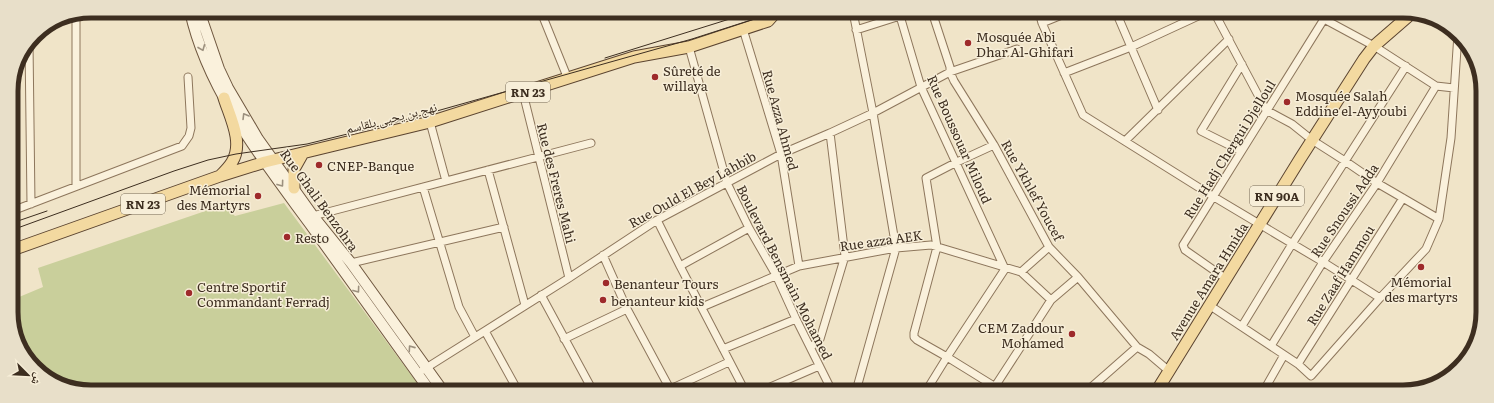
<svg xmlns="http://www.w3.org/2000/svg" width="1494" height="403" viewBox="0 0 1494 403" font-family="Literata,'Noto Naskh Arabic',serif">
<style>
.green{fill:#c9cf9b}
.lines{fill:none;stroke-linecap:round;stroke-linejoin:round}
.minor-casing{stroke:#8d765c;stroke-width:9}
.secondary-casing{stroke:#6f573f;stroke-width:12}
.primary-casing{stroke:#5b4430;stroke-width:13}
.minor{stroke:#faf1dc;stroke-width:7}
.secondary{stroke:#faf1dc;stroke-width:10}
.primary{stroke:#f3d9a0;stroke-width:11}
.tram{stroke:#3d2e20;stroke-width:1}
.oneway{stroke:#9c907e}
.poi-dot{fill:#9e2a2b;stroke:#f7eed8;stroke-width:1.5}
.labels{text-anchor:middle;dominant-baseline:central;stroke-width:3;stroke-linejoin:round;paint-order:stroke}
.shield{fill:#f7eed8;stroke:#756857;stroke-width:1}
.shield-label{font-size:12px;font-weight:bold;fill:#3d2e20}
.poi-label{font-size:13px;fill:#3d2e20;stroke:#f7eed8;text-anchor:start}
.street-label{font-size:13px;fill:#3d2e20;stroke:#f7eed8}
.rim{fill:none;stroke:#3d2e20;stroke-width:5}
</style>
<rect width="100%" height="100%" fill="#f0e4c8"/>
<path class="green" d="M284 203 423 391 75 390 35 369 13 328 12 300 43 287 38 268 223 205 235 216Z
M1304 385H1320L1329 392H1298Z"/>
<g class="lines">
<defs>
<path id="minor" d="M541 12 568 79
M853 12 873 113 896 248 856 391
M932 12 950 67V72L954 81 994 145 1049 247 1078 277 1137 347 1149 354 1169 371
M1039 12 1042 23 1083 115 1214 197 1323 262 1380 298
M1116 12 1158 110
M1214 12 1266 110 1292 124 1312 140 1345 161 1377 183 1439 219
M1321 12 1324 19 1374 46 1436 86 1454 88
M1400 13 1403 20
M900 16 921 87 1005 269 947 357 926 391
M1042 23 1069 12
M743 29 781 154 799 266
M856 30 900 16 922 12
M29 43 31 204
M689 47 727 183 749 228 776 275 796 319 832 391
M1064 73 1131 47 1207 12
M523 93 569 278
M430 122 446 181
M1125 141 1229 39
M994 145 957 162 926 178 937 247 914 333V337L917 340 947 357 1002 391
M1241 151 1201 131 1242 64
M488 170 525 305
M76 186V14
M423 187 459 307 475 337
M12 211 182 146 189 136 191 128 188 77
M309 217 591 143
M657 220 680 266 745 391
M603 255 627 309 670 389
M351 263 504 227
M680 266 749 228
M1021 272 1051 300
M1225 278 1185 250 1183 245 1324 19
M541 295 593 391
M1209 305 1298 364 1311 376 1380 298 1426 249 1439 219 1451 138 1458 34
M702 307 799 266 896 248 931 245 1021 272 1049 247
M1242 326 1292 244 1406 66
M485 331 518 391
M564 339 627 309
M1271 346 1323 262 1377 183 1436 86
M811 347 820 339 845 256 830 133
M723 349 796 319
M1298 364 1403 198
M423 370 569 278 657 220 781 154 830 133 873 113 950 72 1017 49
M666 391 729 362
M761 391 819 366
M992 391 1051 300 1078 277
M1087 391 1137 347
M1263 392 1284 355"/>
<path id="secondary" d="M190 11C207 90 263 160 310 224 350 279 390 335 430 391
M199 11 219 69 228 88 258 139 313 216 351 263 443 391"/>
<path id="primary" d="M220 176C224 172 229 167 232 162 244 143 230 117 224 98
M294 188V169L303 153
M12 250 220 176 265 162 430 122 634 57 689 47 768 21 776 12
M1156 392 1300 159 1364 59 1374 46 1412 13"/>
</defs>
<use href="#minor" class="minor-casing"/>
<use href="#secondary" class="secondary-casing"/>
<use href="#primary" class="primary-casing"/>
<use href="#minor" class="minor"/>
<use href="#secondary" class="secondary"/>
<use href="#primary" class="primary"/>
<path class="tram" d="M605 58 752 12
M12 223 47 211
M12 230 174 171 208 160 236 154 307 144 412 118 692 39 776 12"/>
</g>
<defs><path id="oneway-chevron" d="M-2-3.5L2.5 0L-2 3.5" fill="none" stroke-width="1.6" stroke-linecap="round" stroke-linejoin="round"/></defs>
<g class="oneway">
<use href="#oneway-chevron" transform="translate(202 48) rotate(68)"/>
<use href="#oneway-chevron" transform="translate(245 116) rotate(-121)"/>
<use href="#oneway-chevron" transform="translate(281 184) rotate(54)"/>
<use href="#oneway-chevron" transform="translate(357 290) rotate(54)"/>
<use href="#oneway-chevron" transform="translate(411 348) rotate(-125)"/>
</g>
<g class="poi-dot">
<circle cx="968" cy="43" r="4"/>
<circle cx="655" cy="77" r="4"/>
<circle cx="1287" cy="102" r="4"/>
<circle cx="319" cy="165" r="4"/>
<circle cx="258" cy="196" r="4"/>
<circle cx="287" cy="237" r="4"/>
<circle cx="1421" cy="267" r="4"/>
<circle cx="606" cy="283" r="4"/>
<circle cx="189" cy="293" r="4"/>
<circle cx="603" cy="300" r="4"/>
<circle cx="1072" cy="334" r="4"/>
</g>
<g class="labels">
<g class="shield">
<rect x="506" y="82" width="44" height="20" rx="3"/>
<rect x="1250" y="186" width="54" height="20" rx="3"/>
<rect x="121" y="194" width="44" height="20" rx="3"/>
</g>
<g class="shield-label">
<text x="528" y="92">RN 23</text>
<text x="1277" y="196">RN 90A</text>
<text x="143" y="204">RN 23</text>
</g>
<g class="poi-label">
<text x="976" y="36">Mosquée Abi<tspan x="976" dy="15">Dhar Al-Ghifari</tspan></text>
<text x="663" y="70">Sûreté de<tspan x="663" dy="15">willaya</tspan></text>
<text x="1295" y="95">Mosquée Salah<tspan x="1295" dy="15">Eddine el-Ayyoubi</tspan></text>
<text x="327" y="165">CNEP-Banque</text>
<text x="250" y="189" text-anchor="end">Mémorial<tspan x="250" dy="15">des Martyrs</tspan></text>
<text x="295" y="237">Resto</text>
<text x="1421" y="281" text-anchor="middle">Mémorial<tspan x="1421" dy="15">des martyrs</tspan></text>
<text x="614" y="283">Benanteur Tours</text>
<text x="197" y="286">Centre Sportif<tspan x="197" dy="15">Commandant Ferradj</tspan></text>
<text x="611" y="300">benanteur kids</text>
<text x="1064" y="327" text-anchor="end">CEM Zaddour<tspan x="1064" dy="15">Mohamed</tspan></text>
</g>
<g class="street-label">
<text transform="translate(391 117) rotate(-14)">نهج بن يحيى بلقاسم</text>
<text transform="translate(781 120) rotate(75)">Rue Azza Ahmed</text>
<text transform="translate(960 139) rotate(66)">Rue Boussouar Miloud</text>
<text transform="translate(1229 149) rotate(-58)">Rue Hadj Chergui Djelloul</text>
<text transform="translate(557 183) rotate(76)">Rue des Freres Mahi</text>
<text transform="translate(692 189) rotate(-29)">Rue Ould El Bey Lahbib</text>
<text transform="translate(1033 190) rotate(61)">Rue Ykhlef Youcef</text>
<text transform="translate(320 200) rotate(54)">Rue Ghali Benzohra</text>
<text transform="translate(1344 210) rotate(-56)">Rue Snoussi Adda</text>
<text transform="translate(881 240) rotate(-8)">Rue azza AEK</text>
<text transform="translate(785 272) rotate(63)">Boulevard Bensmain Mohamed</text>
<text transform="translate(1340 275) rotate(-58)">Rue Zaaf Hammou</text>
<text transform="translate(1208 281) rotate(-58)">Avenue Amara Hmida</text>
</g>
</g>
<path d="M0 0H1494V403H0ZM91 18H1403A73 73 0 0 1 1476 91V312A73 73 0 0 1 1403 385H91A73 73 0 0 1 18 312V91A73 73 0 0 1 91 18Z" fill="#e8dfc9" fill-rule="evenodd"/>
<path class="rim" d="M91 18H1403A73 73 0 0 1 1476 91V312A73 73 0 0 1 1403 385H91A73 73 0 0 1 18 312V91A73 73 0 0 1 91 18Z"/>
<g transform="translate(28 375) rotate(114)" stroke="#f7eed8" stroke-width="3" paint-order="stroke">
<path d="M0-3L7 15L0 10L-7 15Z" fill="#3d2e20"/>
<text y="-6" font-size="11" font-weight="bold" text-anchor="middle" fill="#3d2e20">ش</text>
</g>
</svg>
